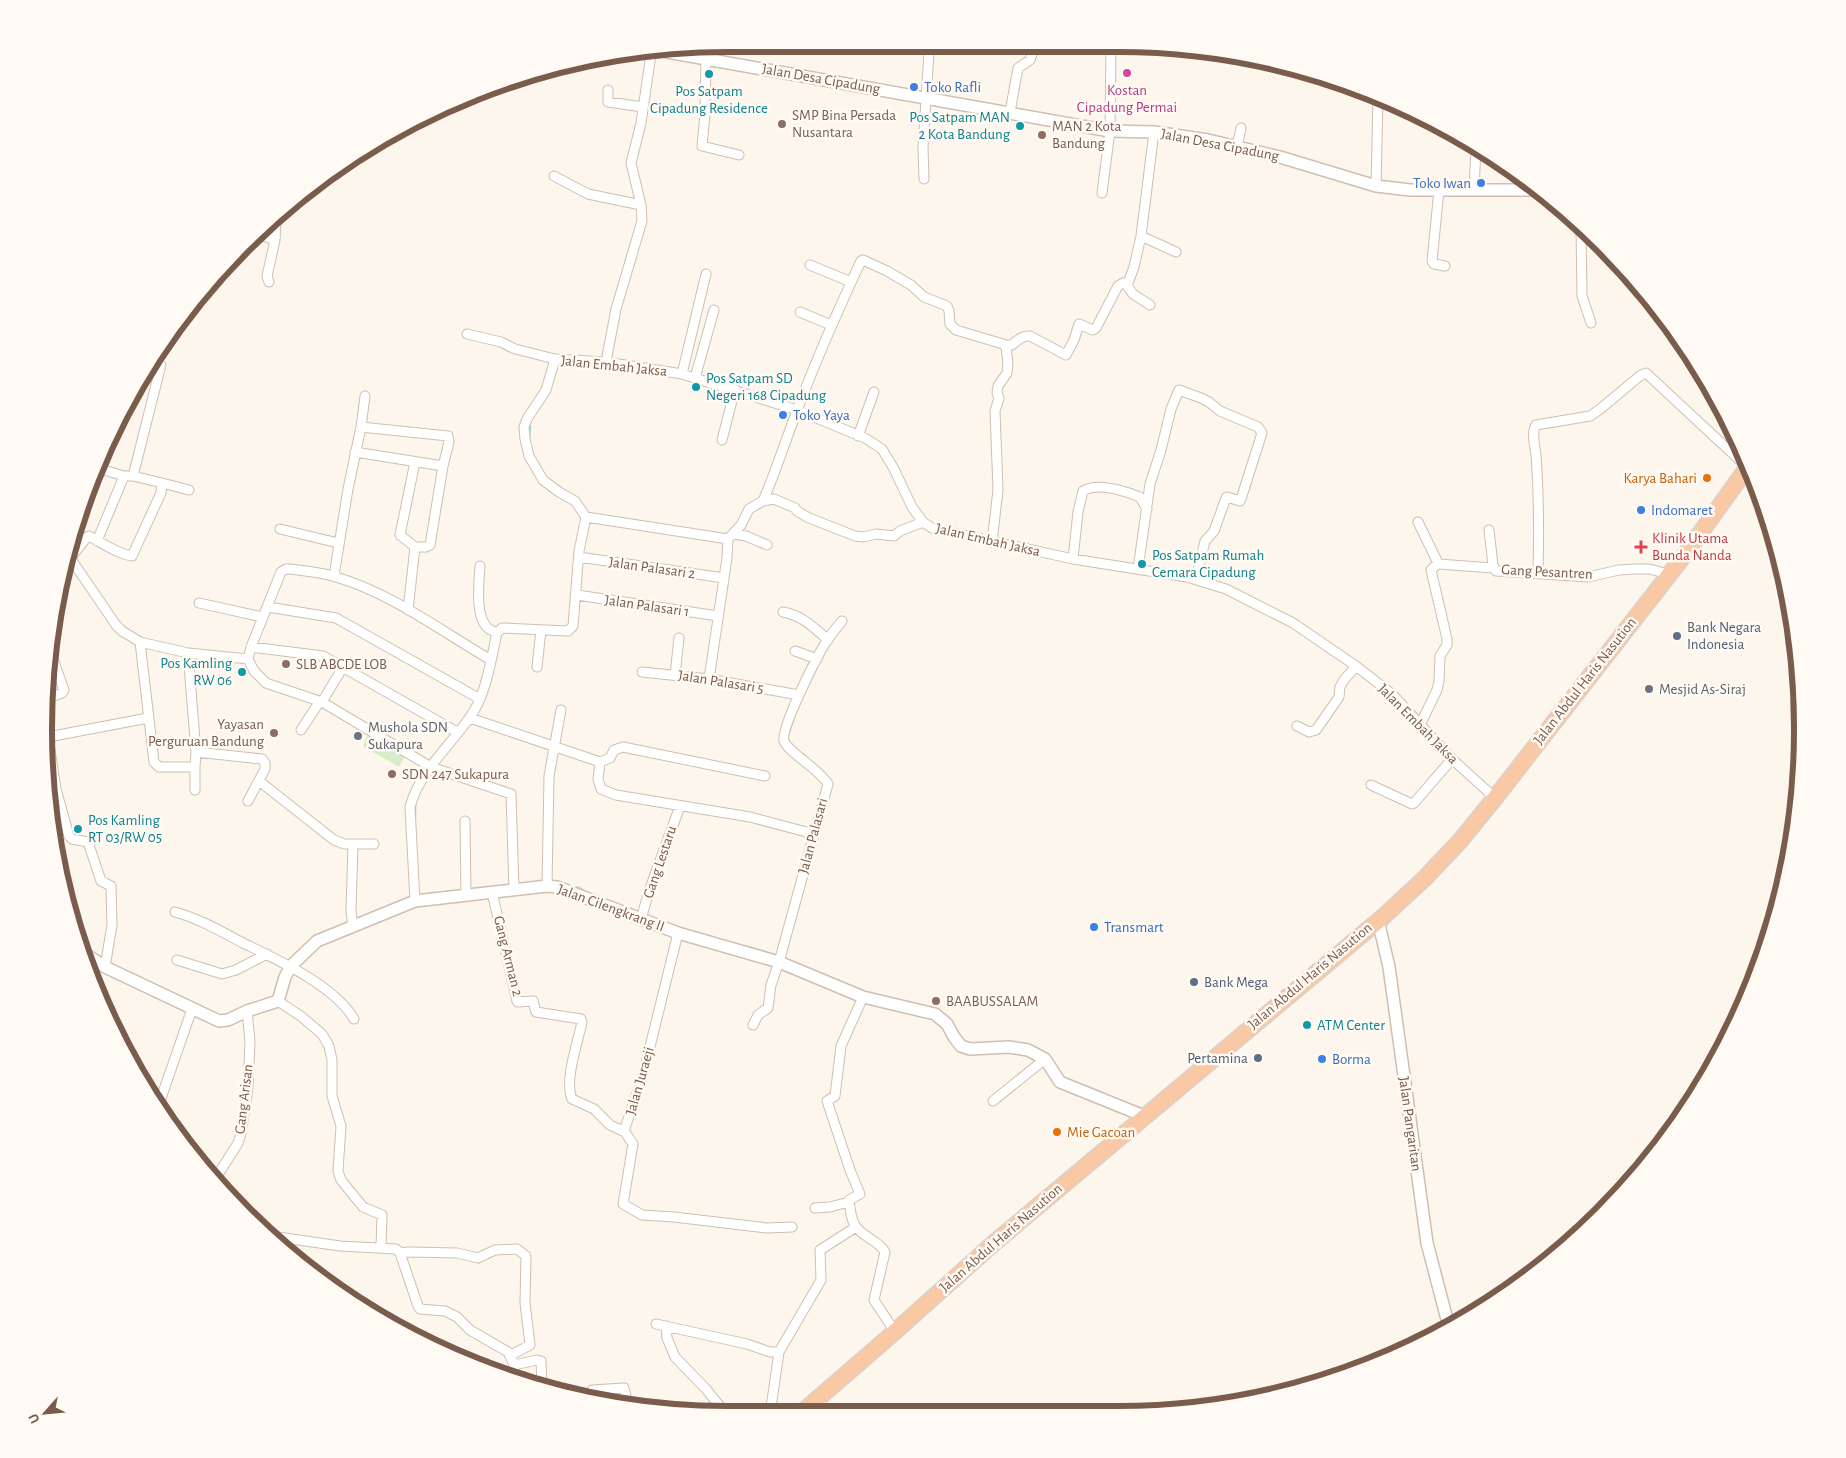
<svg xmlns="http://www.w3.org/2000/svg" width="1846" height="1458" viewBox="0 0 1846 1458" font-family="'Alegreya Sans',sans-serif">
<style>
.green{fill:#d8ecc9}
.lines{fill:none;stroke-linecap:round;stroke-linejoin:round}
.stream{stroke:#a5d3da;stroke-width:2.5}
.minor-casing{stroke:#d1beb0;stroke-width:11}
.tertiary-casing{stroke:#d1beb0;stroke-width:14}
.trunk-casing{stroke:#dad1cd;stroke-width:18}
.minor{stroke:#fff;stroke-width:9}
.tertiary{stroke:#fff;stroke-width:11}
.trunk{stroke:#f9c8a4;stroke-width:15}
.hotel-dot{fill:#d1479c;stroke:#fffaf3;stroke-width:2}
.culture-dot{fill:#0f9aa8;stroke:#fffaf3;stroke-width:2}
.shop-dot{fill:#3f7fe0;stroke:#fffaf3;stroke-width:2}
.education-dot{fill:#8d6e63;stroke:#fffaf3;stroke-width:2}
.food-dot{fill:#e8710a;stroke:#fffaf3;stroke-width:2}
.health-dot{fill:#e0444e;stroke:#fffaf3;stroke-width:2}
.service-dot{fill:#5c6f8a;stroke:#fffaf3;stroke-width:2}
.worship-dot{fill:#6b7280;stroke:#fffaf3;stroke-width:2}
.labels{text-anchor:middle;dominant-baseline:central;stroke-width:5;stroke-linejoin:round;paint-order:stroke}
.street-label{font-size:15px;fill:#7a5c4d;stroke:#fffaf3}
.shop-label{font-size:15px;fill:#366cbe;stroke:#fffaf3;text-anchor:start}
.hotel-label{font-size:15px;fill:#b23c85;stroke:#fffaf3}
.culture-label{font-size:15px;fill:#0d838f;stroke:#fffaf3;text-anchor:start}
.education-label{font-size:15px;fill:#785e54;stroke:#fffaf3;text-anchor:start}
.food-label{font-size:15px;fill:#c56008;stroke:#fffaf3;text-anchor:end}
.health-label{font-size:15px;fill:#be3a42;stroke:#fffaf3;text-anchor:start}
.service-label{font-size:15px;fill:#4e5e75;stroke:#fffaf3;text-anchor:start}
.worship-label{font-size:15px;fill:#5b616d;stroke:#fffaf3;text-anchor:start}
.rim{fill:none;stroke:#7a5c4d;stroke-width:6}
</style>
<rect width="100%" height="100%" fill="#fdf6ec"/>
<path class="green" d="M368,734L405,756L399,767L363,746Z"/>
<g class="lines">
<path class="stream" d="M529,438L530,426
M1014,551L1041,556
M415,817V802
M572,887L579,888L588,893
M748,947L764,952"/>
<defs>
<path id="minor" d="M706,59L705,114L702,146L739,155
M713,60L716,46
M608,90V102L643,107
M1010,112L1018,68L1030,60L1035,45
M1237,147L1241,128
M554,176L588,194L641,205
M924,179L923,148L929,52
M1376,186L1378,98
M1439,190L1432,261L1434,264L1445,266
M1474,190L1476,148
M1102,193L1110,131L1111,45
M1581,226L1582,296L1591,323
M258,234L275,240
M1141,236L1176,252
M250,243L251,240
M810,265L851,282
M269,282L267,276L275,240L276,221
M1150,305L1133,294L1127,286L1134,267L1141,236L1154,132
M800,312L831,325
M467,334L501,342L515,349L555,359L606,362L682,374L797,410L865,438L882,449L894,469L912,507L923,522L932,528L1073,559L1187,577L1226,589L1293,623L1356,666L1392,694L1452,759L1495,798
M1005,345H1012C1017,340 1023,335 1030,336L1066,355L1074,340L1079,324L1093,330L1096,328L1118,286L1123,283L1128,284
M606,362L616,309L642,221L641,205L631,163L641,123L651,54
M682,374L706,274
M695,378L714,310
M361,427L448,436L449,442L443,466
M858,436L874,392
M722,440L735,389
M355,452L443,466L430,545L426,547H415
M101,469L124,476
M133,476L161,365
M162,483L189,490
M763,501C776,471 786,439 798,408C817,358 838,310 861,261L863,260L887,271L911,285L924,297L947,306L949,311L950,324L956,330L1003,344L1006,347L1008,363L1007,373L998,386L997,393L999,398L995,411L998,490L992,542
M586,517L728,539
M1418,522L1438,563L1431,570L1447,639V645L1440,656L1439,681L1437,690L1420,725
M280,529L338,543
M1489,530L1493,565L1496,571L1588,577L1619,570L1635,569H1649L1669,574
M733,534L746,536L767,545
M97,541L124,476H133L162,483L161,493L132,556C118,554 102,543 89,536L87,537L72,556L73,562L116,625L122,631L140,642L188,653L248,659L251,647L323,656L457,732
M579,557L724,578
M1073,559L1078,512L1083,491C1098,482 1125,491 1140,497L1147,509
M1438,564L1493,568
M480,566C479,581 475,616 487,627C489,630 494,631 497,633
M1138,569L1150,484L1161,450L1171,409L1179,390L1201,398L1209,402L1220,411L1258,427L1262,433L1241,499L1240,501L1227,497L1226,498L1214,531L1205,541L1196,579
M1538,573C1539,534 1539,495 1536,455C1535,446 1531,433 1536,425L1590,416L1599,410L1641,375L1646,373L1747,467
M334,576L348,489L361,427L365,396
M577,595L718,616
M199,603L262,617
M268,607L336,618L480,699
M408,610L415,547L400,535L415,462
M783,612C803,616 812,626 828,640
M140,642L154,762L159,767H195L196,752L188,653
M251,647L281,572L286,569H290C305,571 321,572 336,577C391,593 441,631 491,660
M795,651L817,659
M248,659L254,671L266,683L322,702L431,767L511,794L514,890
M537,667L541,630
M642,672L709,679L799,695
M675,675L679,638
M709,679L727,558L728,539L741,525L749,509L763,501L774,499L795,508L797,511L809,518L855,536L863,537L876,534L894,536L900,531L923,522
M48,698L62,693L64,690L53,659
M322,702L343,667
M470,718L600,762L598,779L601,789L616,795L750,817L814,834
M1297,726L1309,732L1316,730L1339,697L1340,687L1344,680L1356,666
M44,728L48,737L56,789L69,836L72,839L88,842L101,881L111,886L112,925L105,967
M301,730L320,701
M48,737L148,718
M196,752L262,759L265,763V769L248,801
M600,762L610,758L614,750L623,747L765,776
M195,767V790
M259,781L334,840L344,844H374
M1371,785L1412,804L1414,803L1452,759
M465,821L466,895
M547,886L549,776L561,710
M492,892L517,1001L518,1002L533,1001L536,1012L581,1019L582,1022C578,1042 564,1080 572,1099L594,1109L610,1125L625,1132
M415,901L410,807C419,772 450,746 470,717C486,696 491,659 497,633L502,628L568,631L573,626L579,551L586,517L575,501L559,492L543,480L529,456L525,439L524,427L527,419L546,390L555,359
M175,912C200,919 222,932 245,944C278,960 335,986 354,1019
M641,919L649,891L680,806
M353,927L351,911L353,844
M678,933L642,1079L625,1128V1132L633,1144L623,1204L642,1215L674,1217L767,1228L792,1227
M177,960L222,974L236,970L267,954
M863,997L841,1046L835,1096L827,1101L850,1170L860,1194L849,1200C850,1208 851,1222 857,1228C865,1238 879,1241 885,1252L874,1300L895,1332
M278,1001L302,1017L322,1034L329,1046L332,1060V1096L341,1126L338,1171L341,1180L363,1207L382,1215L381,1247
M753,1025L758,1015L768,1008L771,985L779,962L828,784C820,770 788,752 784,741C780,729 819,652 828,639C832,633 837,627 842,621
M993,1101L1045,1059
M159,1104L192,1009
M214,1181L238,1143L241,1134L248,1088L250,1041L247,1011
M815,1208L830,1207L849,1202
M278,1237L340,1246L396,1249L400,1253L418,1306L420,1309L445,1311L457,1317L470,1330L508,1352L514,1365L537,1360L541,1361L542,1385
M400,1253L409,1252L457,1253L478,1258L495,1250L517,1249L526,1256L525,1303L530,1345L511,1355
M656,1324L747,1344L770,1352H779
M666,1326L667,1338L675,1357L706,1389L726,1414
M592,1390L624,1388L628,1404
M818,1397L827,1414
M770,1414L779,1352L821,1280L820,1250L856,1227"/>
<path id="tertiary" d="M667,52L1110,131L1154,132L1208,140L1280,157L1376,186L1410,190H1535
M1378,920L1389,967L1427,1243L1449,1327
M87,955L105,967L219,1021L228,1020L247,1011L278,1001L285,977L291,966L317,941L415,901L547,886L557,887L678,933L779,962L863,997L935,1014L947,1024L954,1037L961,1046L970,1049L1009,1047L1028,1050L1045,1059L1060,1082L1144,1116"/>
<path id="trunk" d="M800,1414L890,1336L994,1243L1383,917L1425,878L1460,841L1495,798L1686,553L1747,468"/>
</defs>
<use href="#minor" class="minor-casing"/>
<use href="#tertiary" class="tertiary-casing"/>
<use href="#trunk" class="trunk-casing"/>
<use href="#minor" class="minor"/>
<use href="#tertiary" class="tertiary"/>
<use href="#trunk" class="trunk"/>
</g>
<circle class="hotel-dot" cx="1127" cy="73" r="5"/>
<g class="culture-dot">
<circle cx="709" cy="74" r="5"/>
<circle cx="1020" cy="126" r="5"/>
<circle cx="696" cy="387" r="5"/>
<circle cx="1142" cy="564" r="5"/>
<circle cx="242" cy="672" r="5"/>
<circle cx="78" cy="829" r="5"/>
<circle cx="1307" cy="1025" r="5"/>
</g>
<g class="shop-dot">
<circle cx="914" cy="87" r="5"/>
<circle cx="1481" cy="183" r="5"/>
<circle cx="783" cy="415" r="5"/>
<circle cx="1641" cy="510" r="5"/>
<circle cx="1094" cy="927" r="5"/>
<circle cx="1322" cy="1059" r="5"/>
</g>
<g class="education-dot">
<circle cx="782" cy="124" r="5"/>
<circle cx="1042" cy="135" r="5"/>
<circle cx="286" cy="664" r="5"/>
<circle cx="274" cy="733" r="5"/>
<circle cx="392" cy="774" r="5"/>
<circle cx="936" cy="1001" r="5"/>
</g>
<g class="food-dot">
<circle cx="1707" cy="478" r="5"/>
<circle cx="1057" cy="1132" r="5"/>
</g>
<path class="health-dot" d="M1638.5 539.5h5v5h5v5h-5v5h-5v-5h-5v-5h5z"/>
<g class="service-dot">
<circle cx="1677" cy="636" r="5"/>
<circle cx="1194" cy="982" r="5"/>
<circle cx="1258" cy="1058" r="5"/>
</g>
<g class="worship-dot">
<circle cx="1649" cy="689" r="5"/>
<circle cx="358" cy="736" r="5"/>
</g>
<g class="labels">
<g class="street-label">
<text transform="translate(821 79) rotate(10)">Jalan Desa Cipadung</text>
<text transform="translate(1220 145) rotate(11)">Jalan Desa Cipadung</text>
<text transform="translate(614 366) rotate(6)">Jalan Embah Jaksa</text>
<text transform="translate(988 540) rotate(13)">Jalan Embah Jaksa</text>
<text transform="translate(652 568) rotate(8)">Jalan Palasari 2</text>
<text transform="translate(1547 572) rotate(3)">Gang Pesantren</text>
<text transform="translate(647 606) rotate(8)">Jalan Palasari 1</text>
<text transform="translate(1585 681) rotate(-52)">Jalan Abdul Haris Nasution</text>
<text transform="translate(721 682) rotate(9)">Jalan Palasari 5</text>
<text transform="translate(1418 724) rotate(45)">Jalan Embah Jaksa</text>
<text transform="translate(813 836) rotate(-75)">Jalan Palasari</text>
<text transform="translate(660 862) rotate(-71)">Gang Lestaru</text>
<text transform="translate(611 908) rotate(20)">Jalan Cilengkrang II</text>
<text transform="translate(508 956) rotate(76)">Gang Arman 2</text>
<text transform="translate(1310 976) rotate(-40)">Jalan Abdul Haris Nasution</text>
<text transform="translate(640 1081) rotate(-74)">Jalan Juraeji</text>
<text transform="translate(244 1099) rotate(-83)">Gang Arisan</text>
<text transform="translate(1410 1124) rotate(82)">Jalan Pangaritan</text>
<text transform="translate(1001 1238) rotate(-41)">Jalan Abdul Haris Nasution</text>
</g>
<g class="shop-label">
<text x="924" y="87">Toko Rafli</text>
<text x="1471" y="183" text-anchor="end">Toko Iwan</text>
<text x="793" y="415">Toko Yaya</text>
<text x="1651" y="510">Indomaret</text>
<text x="1104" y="927">Transmart</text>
<text x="1332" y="1059">Borma</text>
</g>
<g class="hotel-label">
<text x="1127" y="90">Kostan<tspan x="1127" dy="17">Cipadung Permai</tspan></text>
</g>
<g class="culture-label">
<text x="709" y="91" text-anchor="middle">Pos Satpam<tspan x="709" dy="17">Cipadung Residence</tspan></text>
<text x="1010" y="117" text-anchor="end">Pos Satpam MAN<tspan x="1010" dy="17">2 Kota Bandung</tspan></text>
<text x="706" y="378">Pos Satpam SD<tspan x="706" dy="17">Negeri 168 Cipadung</tspan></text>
<text x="1152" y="555">Pos Satpam Rumah<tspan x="1152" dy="17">Cemara Cipadung</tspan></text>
<text x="232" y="663" text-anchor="end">Pos Kamling<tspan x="232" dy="17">RW 06</tspan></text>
<text x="88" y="820">Pos Kamling<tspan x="88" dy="17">RT 03/RW 05</tspan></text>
<text x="1317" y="1025">ATM Center</text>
</g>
<g class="education-label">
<text x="792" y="115">SMP Bina Persada<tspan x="792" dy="17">Nusantara</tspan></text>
<text x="1052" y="126">MAN 2 Kota<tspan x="1052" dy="17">Bandung</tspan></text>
<text x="296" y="664">SLB ABCDE LOB</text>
<text x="264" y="724" text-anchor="end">Yayasan<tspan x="264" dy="17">Perguruan Bandung</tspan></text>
<text x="402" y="774">SDN 247 Sukapura</text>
<text x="946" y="1001">BAABUSSALAM</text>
</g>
<g class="food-label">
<text x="1697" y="478">Karya Bahari</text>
<text x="1067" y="1132" text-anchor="start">Mie Gacoan</text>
</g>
<g class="health-label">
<text x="1652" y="538">Klinik Utama<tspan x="1652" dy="17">Bunda Nanda</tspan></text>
</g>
<g class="service-label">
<text x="1687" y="627">Bank Negara<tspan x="1687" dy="17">Indonesia</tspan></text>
<text x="1204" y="982">Bank Mega</text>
<text x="1248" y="1058" text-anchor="end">Pertamina</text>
</g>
<g class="worship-label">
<text x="1659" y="689">Mesjid As-Siraj</text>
<text x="368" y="727">Mushola SDN<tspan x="368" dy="17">Sukapura</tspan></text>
</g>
</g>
<path d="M0 0H1846V1458H0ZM728 52H1118A676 676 0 0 1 1794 728V730A676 676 0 0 1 1118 1406H728A676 676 0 0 1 52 730V728A676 676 0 0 1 728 52Z" fill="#fffaf3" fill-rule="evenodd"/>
<path class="rim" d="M728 52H1118A676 676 0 0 1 1794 728V730A676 676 0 0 1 1118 1406H728A676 676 0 0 1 52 730V728A676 676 0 0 1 728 52Z"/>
<g transform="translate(45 1413) rotate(243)" stroke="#fffaf3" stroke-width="4" paint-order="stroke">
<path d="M0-4L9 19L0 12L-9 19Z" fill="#7a5c4d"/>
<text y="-8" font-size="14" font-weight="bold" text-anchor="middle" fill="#7a5c4d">U</text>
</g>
</svg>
